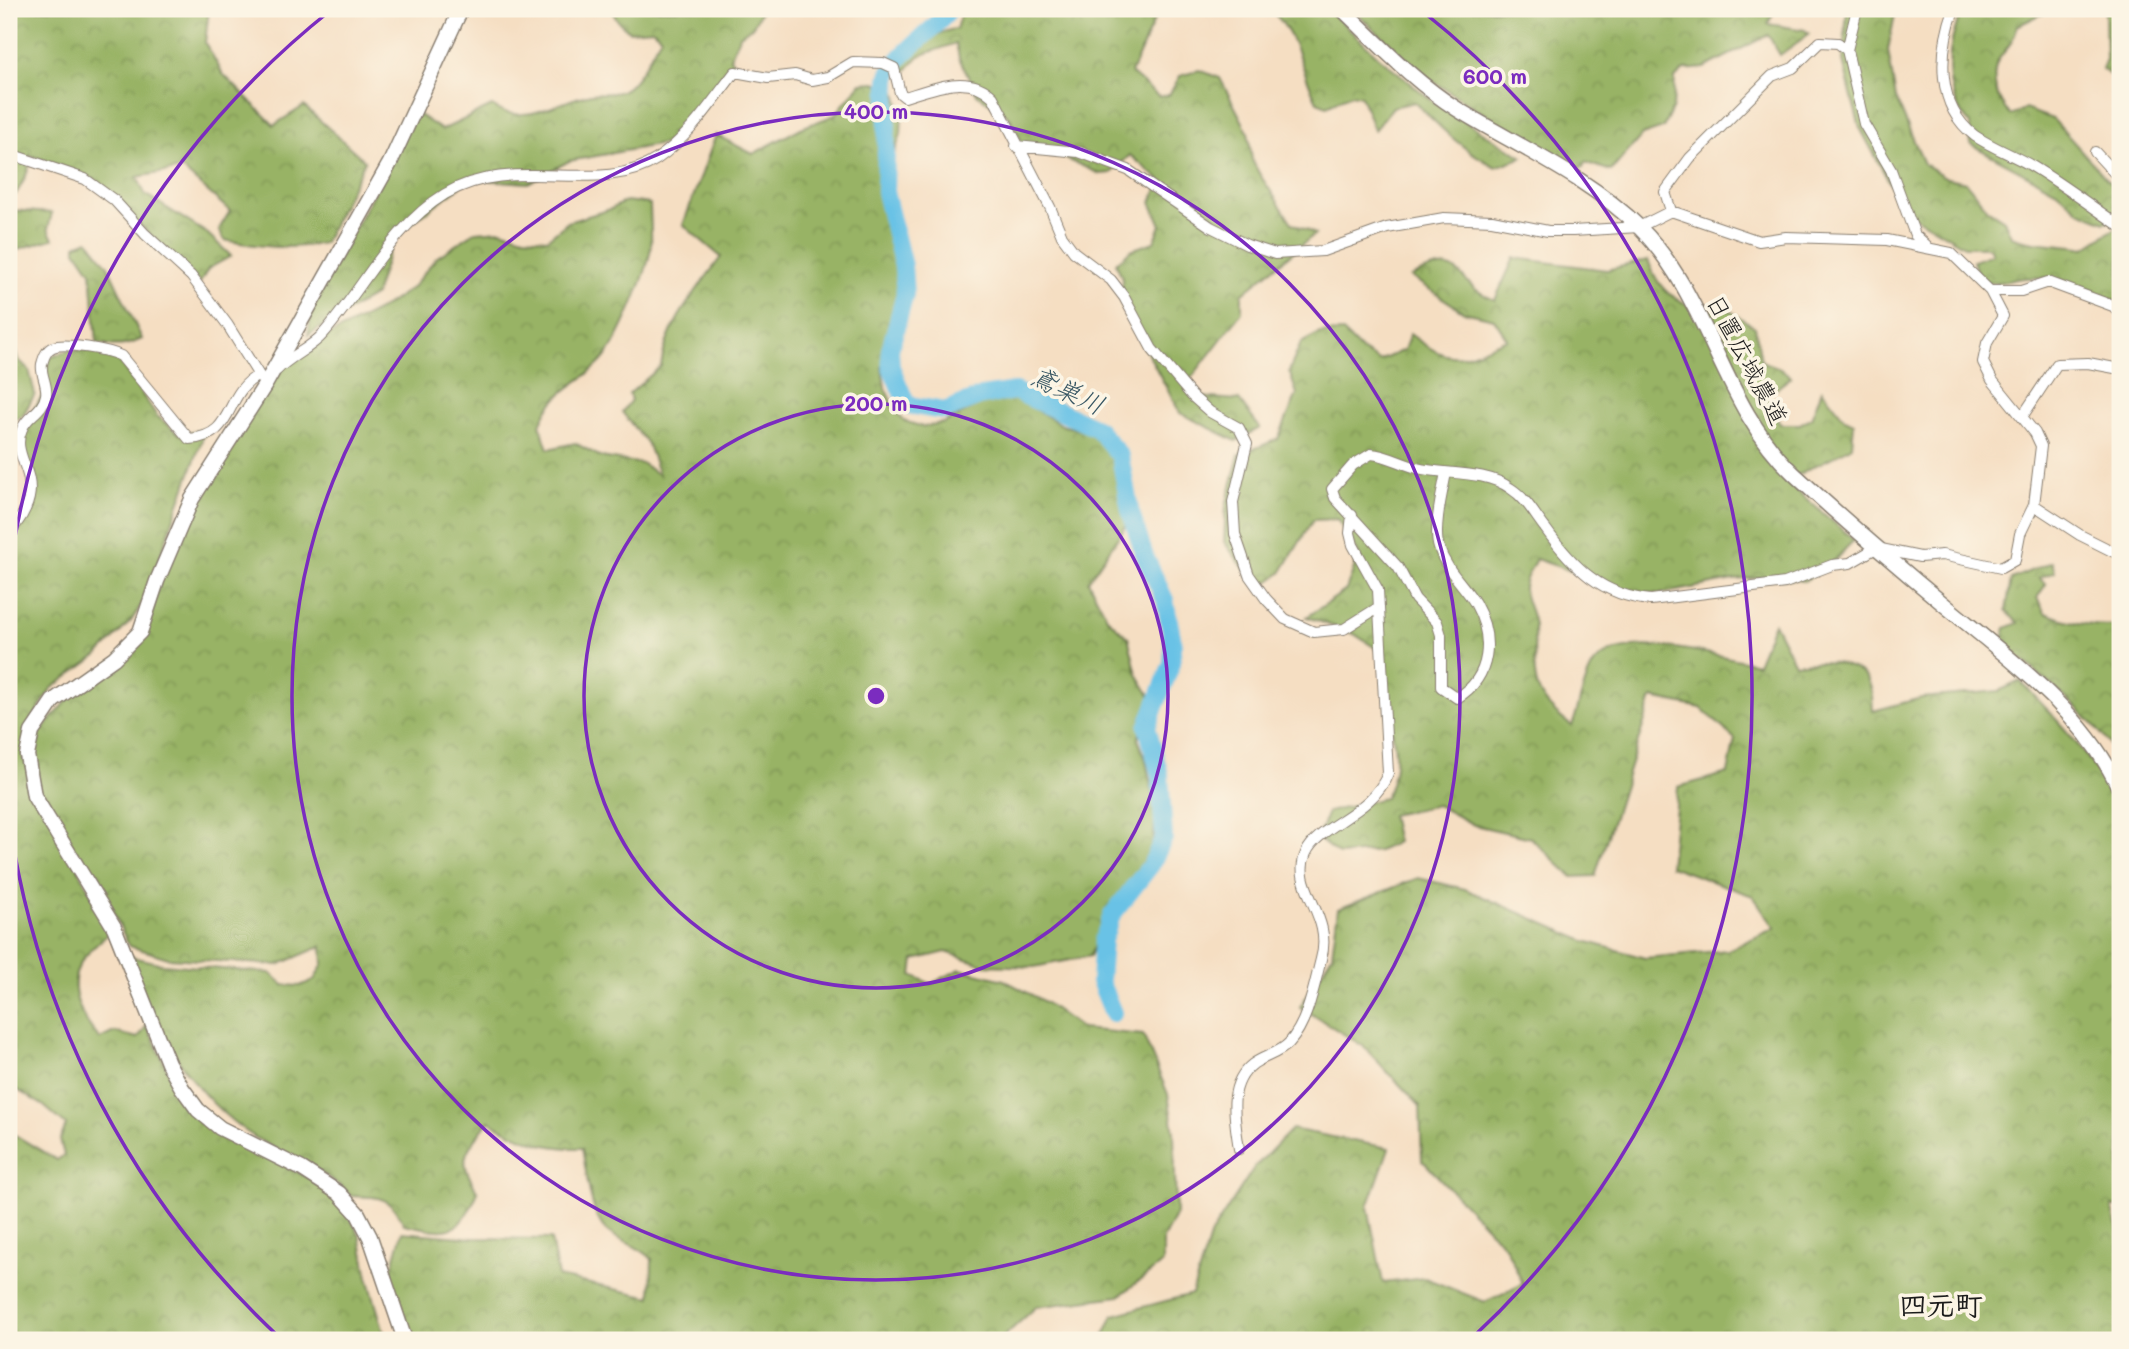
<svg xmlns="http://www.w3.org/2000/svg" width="2129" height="1349" viewBox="0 0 2129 1349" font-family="Mali,'Klee One',sans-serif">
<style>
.forest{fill:url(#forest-crowns);stroke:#5a6840;stroke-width:2}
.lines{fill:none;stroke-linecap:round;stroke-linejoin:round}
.river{stroke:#69c2e6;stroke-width:18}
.street-casing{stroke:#887d6f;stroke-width:12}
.secondary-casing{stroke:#887d6f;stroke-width:17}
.street{stroke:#fff;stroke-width:10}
.secondary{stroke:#fff;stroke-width:14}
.ring{fill:none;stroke:#7b2cbf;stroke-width:3.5}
.labels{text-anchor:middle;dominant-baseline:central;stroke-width:7;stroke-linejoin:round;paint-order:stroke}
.street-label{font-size:24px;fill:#1c1c1c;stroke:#fcf5e5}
.water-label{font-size:26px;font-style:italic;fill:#375663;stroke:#fcf5e5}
.quarter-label{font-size:28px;font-weight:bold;fill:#1c1c1c;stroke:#fcf5e5}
.centre{fill:#7b2cbf;stroke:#fcf5e5;stroke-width:3.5}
.ring-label{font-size:21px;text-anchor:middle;font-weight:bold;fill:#7b2cbf;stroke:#fcf5e5;stroke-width:7;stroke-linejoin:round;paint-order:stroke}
</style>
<defs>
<pattern id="forest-crowns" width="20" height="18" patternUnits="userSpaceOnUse" patternTransform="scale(1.75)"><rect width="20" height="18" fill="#98b365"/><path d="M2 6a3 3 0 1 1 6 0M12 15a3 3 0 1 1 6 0" fill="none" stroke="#829957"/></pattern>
</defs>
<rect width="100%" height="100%" fill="#fcf5e5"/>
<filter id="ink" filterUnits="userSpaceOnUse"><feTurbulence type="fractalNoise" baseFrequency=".0143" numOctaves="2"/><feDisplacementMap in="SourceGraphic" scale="14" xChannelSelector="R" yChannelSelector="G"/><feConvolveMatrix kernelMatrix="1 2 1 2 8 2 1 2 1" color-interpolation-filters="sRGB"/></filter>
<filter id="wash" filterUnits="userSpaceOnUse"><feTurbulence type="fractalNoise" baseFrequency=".00686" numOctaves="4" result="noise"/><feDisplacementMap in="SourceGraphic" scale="28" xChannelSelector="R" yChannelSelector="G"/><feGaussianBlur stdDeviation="1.57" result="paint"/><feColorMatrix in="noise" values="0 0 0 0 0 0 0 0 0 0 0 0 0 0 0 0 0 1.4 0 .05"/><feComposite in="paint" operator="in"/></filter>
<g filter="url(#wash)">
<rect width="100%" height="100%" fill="#f5dec2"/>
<path class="forest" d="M14,9H209L205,43L223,74L274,125L304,106L365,161L324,243C288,250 259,247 224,240L219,229L230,211L182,169L137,177L145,194L208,234L231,256L208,269L200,283L93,179L30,155C30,171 24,181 16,194L9,195V15Z
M610,9H762L753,26L740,35L730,58L734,64L696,114L668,143L569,161L528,183L470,179L394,236L375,295L308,335L312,308L416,113L442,130L492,106C524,128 559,100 591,94C605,92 617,96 628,87C642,75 651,52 661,37L653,29L629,31L619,22Z
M962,9H1159L1131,73L1159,97L1169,95L1180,76L1199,70L1220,78L1248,132L1252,160L1260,175L1292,223L1315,234L1242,294V312L1189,381L1197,397L1239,400L1260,428L1236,441L1180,413L1121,303L1122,278L1116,263L1131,250L1154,242L1161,225L1151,202L1161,181L1130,155L1111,173L1100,174L1060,156L1026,150L1009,117L977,94L959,58L956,43L919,56L905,72L900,66C915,52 935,30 956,29Z
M1269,9H1328L1379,57L1435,103L1523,157L1496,167C1461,149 1443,130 1415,102L1393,107L1374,130L1361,96L1351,94L1327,106L1317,102C1302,72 1296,30 1269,9Z
M1352,9H1775L1768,24L1805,30L1809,34L1780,55L1768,35L1704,68L1684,70L1675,78L1673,107L1663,128L1642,135L1611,171L1585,162L1583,167L1574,171L1428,78Z
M1847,9H1896L1888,50L1896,99L1924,164L1947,178L1966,182L1987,209L2004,220L2011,236C2034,245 2060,243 2085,248L2116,228L2120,231V304C2091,289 2060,275 2026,278C2007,279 1998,287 1979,279L1973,261L1992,254L1989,247H1966L1910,214L1896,195L1860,128L1851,94L1843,61Z
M1963,9H2052L2017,26C2014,42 2007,47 1999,59C1989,77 1997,103 2011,115L2025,109L2053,119L2117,190L2115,206L2120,219L2105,222L2079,211L2057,191L1970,144V124C1941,93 1946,45 1963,9Z
M2105,9H2120V83L2102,69L2106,59Z
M875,82L896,92L902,115L901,134L880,194L889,234L909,279L907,309L897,340L887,353L882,367L885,388L894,408L904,421L923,427L944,423L988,400L1018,399L1064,426L1089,431L1111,455L1135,495L1132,517L1088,581L1108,619L1128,637L1137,674L1151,697L1138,739L1146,760L1156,812L1153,844L1139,870L1117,898L1090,956L1034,967L985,965L946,952L914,960L912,975L931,984L960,969L1004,980L1045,1002L1082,1029L1143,1035L1168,1094L1174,1132L1176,1214L1163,1239V1263L1119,1296L1036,1307L1000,1340H540L537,1336L535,1340H403L387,1287L402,1232L473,1238L551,1239L558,1277L651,1297L652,1259C639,1245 618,1242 605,1229C590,1214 586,1169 582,1148C543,1149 523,1140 489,1121C466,1152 455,1156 478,1192C458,1237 450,1234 404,1224C391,1196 380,1197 351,1196C322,1167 290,1159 256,1138C189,1096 154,1025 124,955L163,964L270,973L284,985L300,986L314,980L323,964L322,946L278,965L168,958L129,946L111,907L39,793L33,763L40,732L74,693L129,658L147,632L165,559L278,361L379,310L413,287L436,258L475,232L501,230L524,237L547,239L568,222L611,209L626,201L650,204C650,218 652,233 651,247C648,272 619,343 602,361C579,386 555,387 540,425L548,449L575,443L601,457L643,464L659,475L648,445L622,412L631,400L629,394L661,366C666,325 697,290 721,257L683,225L716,135L753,154L801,128L835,115L861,83Z
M9,210L52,213L48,229L53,239L9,252Z
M88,240L108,266L142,339C125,347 115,347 97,343L91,272L76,250V245Z
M1514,258L1607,270L1648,260C1661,296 1672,296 1704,313L1724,307L1755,327L1761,361L1780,368L1791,377L1767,396L1772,413L1781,424H1800L1811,418L1822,390L1845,419L1854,423L1852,446C1831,460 1807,467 1787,482L1854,540L1829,566L1804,581L1770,577L1733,580L1660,594L1632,592L1536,559C1532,567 1523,580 1524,589C1525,602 1533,613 1534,626C1536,677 1526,693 1572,726C1579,708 1582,686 1591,669C1612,626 1721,656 1757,664L1774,623L1795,664C1815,661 1850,659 1866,678C1873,686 1872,701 1873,711L1921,698L1999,691L2020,681C2059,721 2096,760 2120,812V1208L2112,1206L2120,1237V1340H1102L1113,1315L1192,1294L1211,1234L1254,1168L1292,1129L1389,1148L1368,1207L1383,1283L1425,1278L1485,1302L1523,1284L1505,1246L1422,1160L1420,1106L1363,1046L1300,1007L1332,955L1338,909L1418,878L1465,889L1585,941L1645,958L1728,950L1775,928L1753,896L1670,866L1678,787L1728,773L1735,739L1701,708L1652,698L1595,876L1572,877L1531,838L1474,825L1437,805L1391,815L1397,842L1379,851L1339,855L1317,838L1328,812L1385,798C1404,761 1392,740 1387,702C1385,686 1384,669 1383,653L1354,634L1307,617L1346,590L1359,554L1337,519L1313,520L1281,573L1259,588L1224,542L1226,506L1239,455L1278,439L1297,394L1289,371L1301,343L1320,333L1343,332L1361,350L1379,361L1404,350L1410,334C1453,367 1460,359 1507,339L1494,319L1464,312L1411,277C1467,249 1452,284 1495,300Z
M9,334L18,359L29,370L35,394L23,415L9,423Z
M69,350L102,351L119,361L157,416L180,435L206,429L144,601L131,621L98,655L51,689L26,730L23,758L110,932C101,941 86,952 80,964C66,989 83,1021 100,1039L114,1032L138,1038L147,1025L183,1104L202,1124L315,1181L342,1203L360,1236L368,1277L386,1340H9V1135H15L57,1160L64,1155L60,1140L66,1125L44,1106L9,1085V528L24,522L31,510L34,474L22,442L24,425L42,396L49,358Z
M2052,562L2055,572L2039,578L2046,584L2037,598L2045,613C2070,623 2093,628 2120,625V761C2099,720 2037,674 2002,642L2006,628L2018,623L2006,611L2011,579Z"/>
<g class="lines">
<path class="river" d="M949,9C935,33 891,55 888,80L885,192L903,266L905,294L890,350L891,367L907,405L944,411L982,396L1015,391L1098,429L1120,456L1130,510L1144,554L1165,600L1173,642L1172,663L1147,727L1160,775L1164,838L1151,865L1112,915L1103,940L1100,981L1113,1013"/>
</g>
</g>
<g filter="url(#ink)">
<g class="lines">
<defs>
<path id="street" d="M1954,9C1939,51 1935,106 1975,136C1993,148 2013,155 2032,166C2062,184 2091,206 2120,226
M1847,50L1857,9
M1016,146L1079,152L1128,170L1211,227L1247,245L1275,254L1323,251L1387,228L1444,218L1492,220L1548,231H1573L1639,227L1671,211L1759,241L1786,237L1887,240L1951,253L1990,291L2003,316L1987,343L1983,362L1992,380L2035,433L2041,446L2034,505L2020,534L2015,560L2001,568L1942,555L1920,557L1876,548L1850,563L1832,565L1785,583L1651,600C1602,596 1573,567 1545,528C1534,514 1526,498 1510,488C1484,470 1447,475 1417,468C1401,464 1387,455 1371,454L1353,465L1332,489L1335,498L1398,567L1415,599L1437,622L1441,635V687L1457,698C1492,677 1494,637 1475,603C1463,584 1446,570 1439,548C1433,530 1442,493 1446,473
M9,150L13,155L85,179L114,200L145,234L191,276L227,324L265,385L268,382
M2095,152L2120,179
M1671,211L1665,192L1690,158L1772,76L1793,68L1820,42L1838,43L1847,50L1864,124L1891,170L1915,235L1927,246
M1990,291H2021L2048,282L2113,306L2120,313
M277,370C290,356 310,349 323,334C364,288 391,227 445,194C512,153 600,197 657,159C690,136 711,103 735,72L768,78L795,75L812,80L828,77L853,62L883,63L894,68L900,93L905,97C934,88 969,73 993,97L1050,207L1062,236L1074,252L1111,280L1124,297L1152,349L1192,396L1210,412L1239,428L1247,444L1233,502L1235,534L1249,575L1266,599L1285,619L1314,632L1344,629L1379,607
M2022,417L2057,364L2088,363L2120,369
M2034,505L2080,535L2120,555
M9,533C56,480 7,462 22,429C27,415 43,412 46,395C48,385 40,374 42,364C44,357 46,350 53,347C65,342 109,350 121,356L189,439C237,436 222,394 259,375
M1239,1149C1235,1120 1226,1085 1253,1064C1264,1056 1280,1053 1289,1043C1308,1022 1314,986 1321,959C1334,915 1290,887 1306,853C1319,824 1373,814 1388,773L1378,590L1353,545L1350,533L1352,515"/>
<path id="secondary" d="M1342,9C1378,43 1414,82 1457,109C1517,146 1589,177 1640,228C1710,298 1721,406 1794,474C1844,520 1895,564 1947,607C2010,659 2085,713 2120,790
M405,1340L370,1237L358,1214L339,1193L302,1169L220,1128L198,1110L182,1088L168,1063L114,927L34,796L27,755L32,732L53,701L114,658L140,632L157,581L192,499L265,385L390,163L461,9"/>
</defs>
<use href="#street" class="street-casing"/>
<use href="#secondary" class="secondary-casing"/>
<use href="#street" class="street"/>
<use href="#secondary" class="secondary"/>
</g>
</g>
<g class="ring">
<circle cx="876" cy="696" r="292"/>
<circle cx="876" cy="696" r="584"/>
<path d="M279 1337A876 876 0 0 1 10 825M10 567A876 876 0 0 1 331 10M1421 10A876 876 0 0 1 1473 1337"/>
</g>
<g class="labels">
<g class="street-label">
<text transform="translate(1748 359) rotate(62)">日置広域農道</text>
</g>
<g class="water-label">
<text transform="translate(1068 390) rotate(25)">鳶巣川</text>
</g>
<g class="quarter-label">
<text x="1941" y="1304">四元町</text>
</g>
</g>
<circle cx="876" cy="696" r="10" class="centre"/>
<g class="ring-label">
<text x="1495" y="84">600 m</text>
<text x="876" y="119">400 m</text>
<text x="876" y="411">200 m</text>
</g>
<rect width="2129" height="1349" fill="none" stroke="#fcf5e5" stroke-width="35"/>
</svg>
